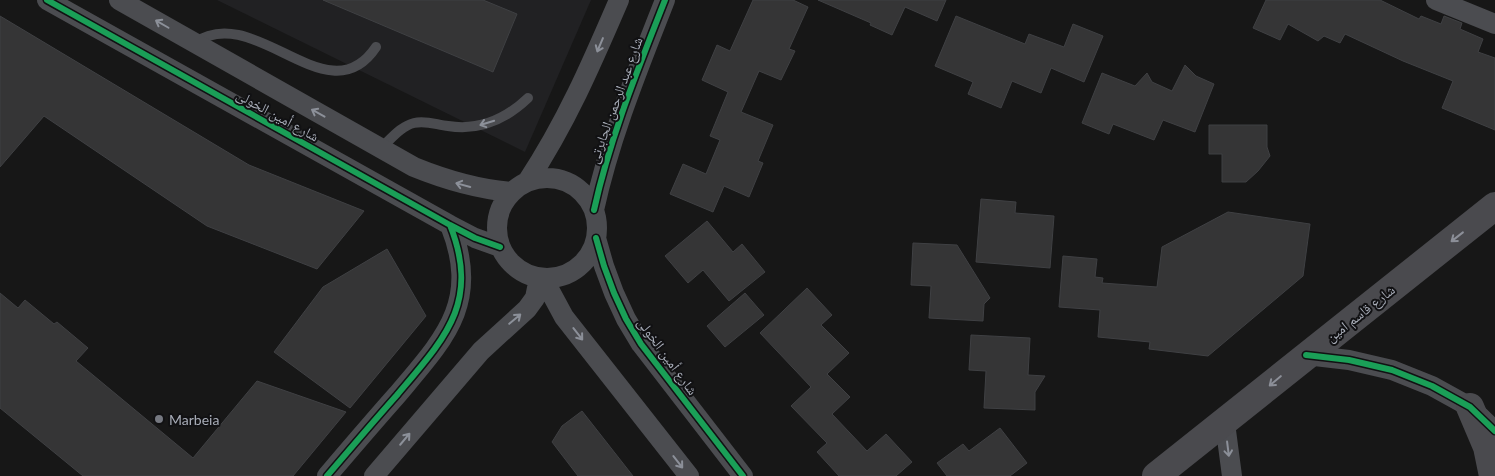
<svg xmlns="http://www.w3.org/2000/svg" width="1495" height="476" viewBox="0 0 1495 476" font-family="Lato,'Noto Naskh Arabic',sans-serif">
<style>
.built{fill:#212123}
.building{fill:#353536;stroke:#3f4043}
.lines{fill:none;stroke-linecap:round;stroke-linejoin:round}
.lane{stroke:#4b4c50;stroke-width:10}
.street{stroke:#4b4c50;stroke-width:20}
.secondary{stroke:#4a4a4e;stroke-width:28}
.cycleway-casing{stroke:#111113;stroke-width:9}
.cycleway{stroke:#1a9f57;stroke-width:6}
.oneway{stroke:#8c9099}
.oneway2{stroke:#8c8f98}
.poi-dot{fill:#757880;stroke:#111113;stroke-width:2}
.labels{text-anchor:middle;dominant-baseline:central;stroke-width:4;stroke-linejoin:round;paint-order:stroke}
.street-label{font-size:14px;fill:#a8adb8;stroke:#111113}
.poi-label{font-size:14px;fill:#a8adb8;stroke:#111113;text-anchor:start}
</style>
<rect width="100%" height="100%" fill="#171717"/>
<path class="built" d="M217,0H591L525,152Z"/>
<path class="building" d="M323,0H483L517,14L493,72Z
M753,0H793L808,7L789,49L795,51L781,80L759,71L741,112L773,125L758,161L763,163L749,197L724,186L713,212L670,194L683,164L706,174L720,140L710,136L728,92L702,80L717,45L730,51Z
M818,0H946L937,21L905,7L892,35L870,25L871,23Z
M1266,0H1380L1419,19L1421,16L1441,24L1444,16L1462,23L1460,29L1483,39L1478,52L1495,58V130L1442,108L1453,81L1403,61L1345,34L1340,43L1324,36L1318,41L1288,24L1280,40L1253,28Z
M0,16L249,165L364,211L317,269L207,226L44,116L0,167Z
M956,16L1025,44L1029,34L1064,47L1073,24L1103,36L1084,82L1051,68L1041,93L1012,81L1001,108L968,94L973,82L935,66Z
M1185,65L1196,76L1214,84L1195,132L1163,120L1154,140L1113,124L1109,134L1082,123L1102,73L1135,86L1147,73L1152,82L1172,91Z
M1209,125H1267V147L1270,156L1258,171L1246,182H1222V154H1209Z
M981,199L1016,202L1015,213L1054,216L1050,268L976,262Z
M1228,212L1310,224L1303,276L1208,356L1149,349L1150,342L1098,337L1100,310L1059,307L1063,256L1097,259L1095,277L1103,278L1102,283L1157,287L1162,247Z
M707,221L733,252L742,244L765,272L729,301L703,270L688,283L665,256Z
M913,243L957,245L990,298L984,304L983,321L929,318L931,286L911,285Z
M387,249L426,316L350,408L274,352L323,287Z
M807,288L832,315L821,325L849,353L827,374L850,397L832,414L867,451L886,434L912,462L896,476H839L817,452L827,443L791,406L811,387L760,333Z
M0,293L18,308L25,300L54,324L57,322L88,348L76,361L193,458L257,381L346,412L293,476H83L0,408Z
M745,293L764,315L725,347L707,326Z
M971,335L1030,338L1028,375L1045,376L1035,392V410L984,408L986,371L969,370Z
M582,411L633,476H578L552,442L562,426Z
M1000,428L1027,463L1010,476H947L937,463L963,444L969,451Z"/>
<g class="lines">
<path class="lane" d="M194,43C255,0 328,119 376,47
M381,148C391,139 401,126 414,123C426,120 437,125 448,126C479,131 506,119 528,98"/>
<path class="street" d="M47,0L450,225L475,238L500,247
M119,0L414,167C446,180 477,189 511,192
M1436,0L1495,24
M497 228a50 50 0 1 1 100 0a50 50 0 1 1-100 0Z
M527,182C566,123 591,65 619,0
M594,210C610,137 638,69 665,0
M596,238L604,266L614,293L626,319L641,344L743,476
M543,278L564,317L689,476
M1306,355L1349,360L1392,370L1432,386L1470,407L1495,431
M1225,423L1232,476
M327,476C350,449 373,422 397,395C444,339 481,303 450,225
M374,476L481,351L527,309L535,298L539,278"/>
<path class="secondary" d="M1470,407L1487,447L1493,476
M1156,476L1495,206"/>
<defs>
<path id="cycleway" d="M47,0L450,225L475,238L500,247
M594,210C610,137 638,69 665,0
M596,238L604,266L614,293L626,319L641,344L743,476
M1306,355L1349,360L1392,370L1432,386L1470,407L1495,431
M327,476C350,449 373,422 397,395C444,339 481,303 450,225"/>
</defs>
<use href="#cycleway" class="cycleway-casing"/>
<use href="#cycleway" class="cycleway"/>
</g>
<defs><path id="oneway-shaft" d="M-6 0H5M1.5-3L5.5 0L1.5 3" fill="none" stroke-width="1.6" stroke-linecap="round" stroke-linejoin="round" transform="scale(1.25)"/></defs>
<g class="oneway">
<use href="#oneway-shaft" transform="translate(162 24) rotate(-150)"/>
<use href="#oneway-shaft" transform="translate(600 45) rotate(113)"/>
<use href="#oneway-shaft" transform="translate(318 113) rotate(-151)"/>
<use href="#oneway-shaft" transform="translate(487 123) rotate(163)"/>
<use href="#oneway-shaft" transform="translate(463 185) rotate(-165)"/>
<use href="#oneway-shaft" transform="translate(515 319) rotate(-40)"/>
<use href="#oneway-shaft" transform="translate(578 334) rotate(52)"/>
<use href="#oneway-shaft" transform="translate(405 439) rotate(-50)"/>
<use href="#oneway-shaft" transform="translate(1228 449) rotate(83)"/>
<use href="#oneway-shaft" transform="translate(678 462) rotate(52)"/>
</g>
<g class="oneway2">
<use href="#oneway-shaft" transform="translate(1457 237) rotate(142)"/>
<use href="#oneway-shaft" transform="translate(1275 381) rotate(140)"/>
</g>
<circle class="poi-dot" cx="159" cy="419" r="5"/>
<g class="labels">
<g class="street-label">
<text transform="translate(615 100) rotate(-70)">شارع عبد الرحمن الجابرتى</text>
<text transform="translate(278 115) rotate(29)">شارع أمين الخولى</text>
<text transform="translate(1360 313) rotate(-38)">شارع قاسم امين</text>
<text transform="translate(668 356) rotate(54)">شارع أمين الخولى</text>
</g>
<g class="poi-label">
<text x="169" y="419">Marbeia</text>
</g>
</g>
</svg>
